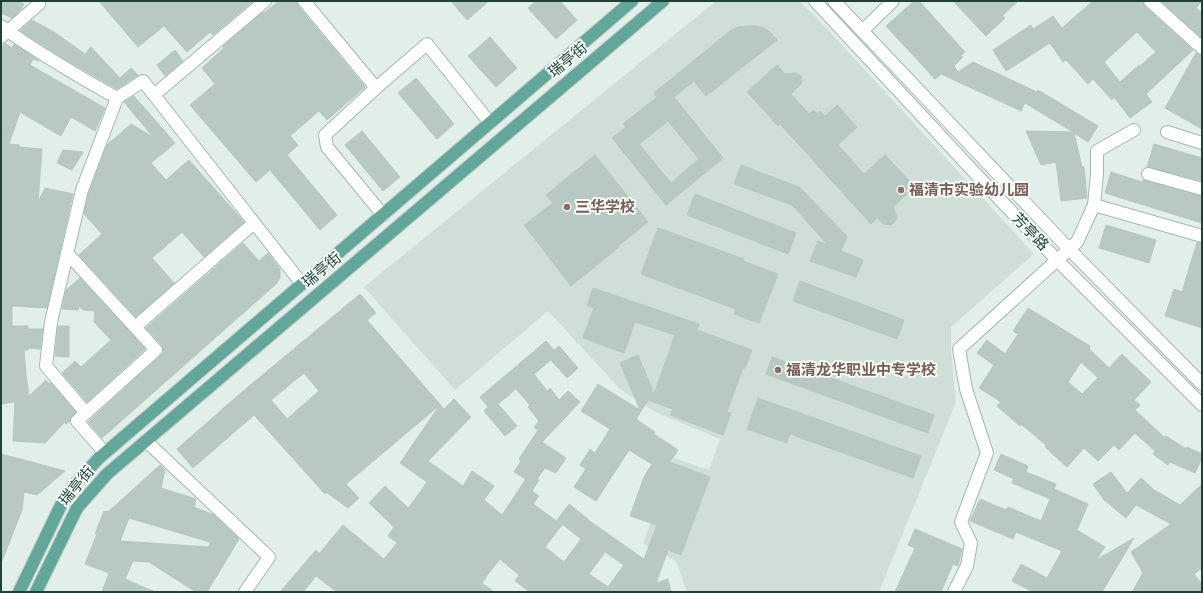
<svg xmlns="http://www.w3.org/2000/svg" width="1203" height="593" viewBox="0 0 1203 593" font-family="'Sofia Sans Condensed','Noto Sans SC',sans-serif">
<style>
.built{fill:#d0ded8}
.building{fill:#b7c9c2;stroke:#b4c8c1;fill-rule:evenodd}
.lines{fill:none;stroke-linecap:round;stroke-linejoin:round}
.minor-casing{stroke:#a4b7b1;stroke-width:14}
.major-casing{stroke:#c1cac8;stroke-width:14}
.minor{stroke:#fff;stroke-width:12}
.major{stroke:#62a79a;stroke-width:12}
.education-dot{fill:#8d6e63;stroke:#f3faf7;stroke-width:1.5}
.labels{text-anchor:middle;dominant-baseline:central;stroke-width:4;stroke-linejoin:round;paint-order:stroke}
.street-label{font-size:15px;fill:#20413a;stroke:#f3faf7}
.education-label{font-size:15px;font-weight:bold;fill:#785e54;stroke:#f3faf7;text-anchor:start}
</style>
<rect width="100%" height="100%" fill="#e2eee9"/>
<path class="built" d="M716,1H799L819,20L1034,254L951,327V350L956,402L879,592H687L676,561L643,544L674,458L709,470L720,439L657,413L621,390L548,311L455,390L364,287Z"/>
<path class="building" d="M1,1H17L24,4L22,8L12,18L1,13Z
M99,1H253L213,35L210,32L187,52L164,26L138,47Z
M279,1H296L298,6L365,87L327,120L319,111L290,136L298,145L287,155L337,215L320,230L270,170L256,182L190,105L215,84L202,68L224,48L223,46L263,12L264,13Z
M451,1H489L467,20Z
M536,1H560L577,20L556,39L528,8Z
M914,1H919L965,52L960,56L963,57L954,66L958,72L973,62L1037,92L1038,90L1098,126L1088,142L1074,133L1082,167H1084L1087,198L1061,201L1056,162L1041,165L1026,131L1073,132L1025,103L1021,111L941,74L935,79L886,26Z
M953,1H1018L1002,16L1005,18L986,36Z
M1093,1H1143L1145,7L1193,50L1146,94L1152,102L1130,118L1114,97L1112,100L1093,79L1088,84L1066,60L1063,62L1050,43L1006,71L993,50L1031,25L1033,29L1053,16L1062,28ZM1137,32L1156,52L1140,66L1139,65L1120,82L1104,62Z
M1161,1H1202L1196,8L1202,13V38Z
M32,20L54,32L85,54L91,47L120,78L131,68L138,75L117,89L62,57L21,31L23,28Z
M748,26H757L764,28L771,33L777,40L706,96L694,81L674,97L723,158L666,205L612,138L626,127L623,124L657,97L654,93L730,31L738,27ZM668,121L699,159L671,183L639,144Z
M490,37L517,68L496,87L468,56Z
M5,43L12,48L14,44L39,61L33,59L30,65L105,108L95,131L71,117L61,136L20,112L9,144L19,145V147L42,149L38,202L45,188L73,194L47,308L12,306V326H28V329H43L40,349L28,348V350H24L26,375L29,396L46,380L50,384L51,383L76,412L72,416L70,421L66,424L65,422L45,443L13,441L15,402L1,404V144L2,131H1V48Z
M175,50L183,61L165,76L157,65Z
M1196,53L1202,55V129L1165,108Z
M777,65L785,74L796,73L801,76L802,81L801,84L791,94L809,114L814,110L817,114L820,111L825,116L837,105L857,127L838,145L864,174L885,155L915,187L893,207L897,218L896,220L892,224L890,225L884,224L877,218L871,224L780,124L778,126L747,92Z
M416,78L454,124L437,139L398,93Z
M134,96L175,143L151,163L166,180L189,160L244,222L204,257L182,232L152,258L174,283L136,317L79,255L102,234L84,214L89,192L107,145L131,124L153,137L124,102Z
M362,131L400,177L383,191L345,145Z
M1154,144L1202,158V181L1147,167Z
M63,150L83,152L72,170L57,163Z
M595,155L648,222L618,246L619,247L571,286L524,225L553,203L546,195Z
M741,165L799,187L847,236L841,251L863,260L856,277L810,261L818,241L828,245L792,205L734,184Z
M1111,172L1142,182L1143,180L1202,196V223L1105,193Z
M695,194L796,233L788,254L687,215Z
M1106,225L1156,240L1149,263L1099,248Z
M658,228L744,259L743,261L778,274L759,323L734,314L736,309L641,274Z
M1197,242L1202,243V328L1165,316L1174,289L1182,292Z
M243,243L259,261L268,253L280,269V278L276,284L102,438L88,422L163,353V349L162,345L146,328Z
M80,278L145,349L87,402L62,373L75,361L81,367L111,340L94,322L95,311L83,310L79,306L78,310L62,309L66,290Z
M800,281L904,320L897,339L793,301Z
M593,288L699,324L697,330L752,350L745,368H743L727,412L731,413L723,435L670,415L673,409L648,400L636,419L655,432L654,434L678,450L670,462L710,477L681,555L668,550L656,583L668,579L671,592H530L515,581L519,575L500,559L485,578H486L482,583L494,592H337L316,576L303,592H280L316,550L319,554L343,525L384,559L397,543L388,536L394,527L369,503L385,486L408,508L410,506L427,482L400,463L440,405L346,484L359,498L348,508L326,492L325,494L254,415L193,468L177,449L242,392L360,294L376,313L367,320L444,409L454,399L471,417L428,461L463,486L472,471L494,486L484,500L502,515L526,479L514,472L521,461L519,459L538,430L534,427L539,421L528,407L530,405L516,389L498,404L517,426L505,436L484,411L488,407L480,397L546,341L554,350L559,346L578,368L567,378L551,360L534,374L547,391L550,388L559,400L568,391L580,402L542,442L566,458L556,473L545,468L537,479L539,480L532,491L539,496L533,504L562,525L545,547L564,562L581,539L557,520L569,504L588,519V520L644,559L657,525L630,516L644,477L652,464L629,450L596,501L574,487L586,469L580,465L590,449L595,453L610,429L581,411L598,384L640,410L620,363L638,355L654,394L675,335L635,322L624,353L583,338L594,308L587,306ZM304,373L319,391L287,419L271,400ZM605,552L624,565L608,587L589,574Z
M1028,308L1090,346L1089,349L1109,368L1122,354L1151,382L1134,400L1140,405L1135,410L1164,437L1166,436L1186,449L1187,447L1202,454V458L1195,473L1170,462L1168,465L1153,454L1155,451L1135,433L1119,450L1114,445L1098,461L1084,448L1067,467L1045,447L1046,445L1021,424L1020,426L997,406L1001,402L979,388L994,365L977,353L987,340L1005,354L1018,334L1013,331ZM1081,362L1098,378L1082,394L1068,382Z
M58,326H69V357L55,356Z
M772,357L934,415L928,433L766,374Z
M758,398L921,456L913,478L790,434L787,443L747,429Z
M1,454L65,471L37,495L24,492L22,510L2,561H1Z
M1001,454L1028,466L1026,472L1056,484L1054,489L1088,504L1077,530L1105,547L1096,560L1134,538L1102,592H1033L1012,581L1021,564L1047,578L1062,551L1016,532L1013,539L970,521L980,499L1006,510L1008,507L1041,521L1050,499L1012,483L1014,479L994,470Z
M160,465L165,470L161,488L196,499L194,507L214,515L239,539L207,592H196L149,562L133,561L125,579L155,592H102L109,573L85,564L97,534H95L104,511L108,512ZM129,518L210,542L209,547L120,541Z
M1111,472L1127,493L1141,478L1154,490L1180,505L1202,484V568L1194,574L1202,584V592H1132L1143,573L1131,552L1171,524L1136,505L1126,518L1104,500L1093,484Z
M915,529L962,549L958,566L953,564L941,592H895L915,548L908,545Z"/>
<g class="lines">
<defs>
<path id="minor" d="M304,1L376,88L427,44L490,123
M815,1L973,171L1057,260L1202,405
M834,1L1069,249L1202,384
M1150,1L1202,48
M1,26C38,53 78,76 117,98
M862,31L893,1
M1,37L39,4
M376,88L325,135L327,147L383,215
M154,95L265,1
M1167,132L1202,143
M1148,174L1202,189
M1094,205L1202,236
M67,253L156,350L77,421L105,453
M135,327L254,223
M86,413L46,366L51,322L82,190L117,98L143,81L302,284
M146,441L269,557L245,592
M954,592L967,566L971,543L961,522L987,453L966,389L959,349L1077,242L1094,205L1097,174V151L1134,130"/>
<path id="major" d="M19,592L61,505L74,485L99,458L632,1
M36,592L77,508L107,474L663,1"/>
</defs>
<use href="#minor" class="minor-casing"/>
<use href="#major" class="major-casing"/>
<use href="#minor" class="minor"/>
<use href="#major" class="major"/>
</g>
<g class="education-dot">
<circle cx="901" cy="190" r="4"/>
<circle cx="567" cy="207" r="4"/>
<circle cx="778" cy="370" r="4"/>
</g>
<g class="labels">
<g class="street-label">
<text transform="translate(568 60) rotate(-40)">瑞亭街</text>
<text transform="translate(1030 232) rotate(46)">芳亭路</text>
<text transform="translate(322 270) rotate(-40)">瑞亭街</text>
<text transform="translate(77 486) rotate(-51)">瑞亭街</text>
</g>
<g class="education-label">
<text x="909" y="190">福清市实验幼儿园</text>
<text x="575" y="207">三华学校</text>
<text x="786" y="370">福清龙华职业中专学校</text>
</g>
</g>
<rect width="1203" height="593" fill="none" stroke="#20413a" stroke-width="4"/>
</svg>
